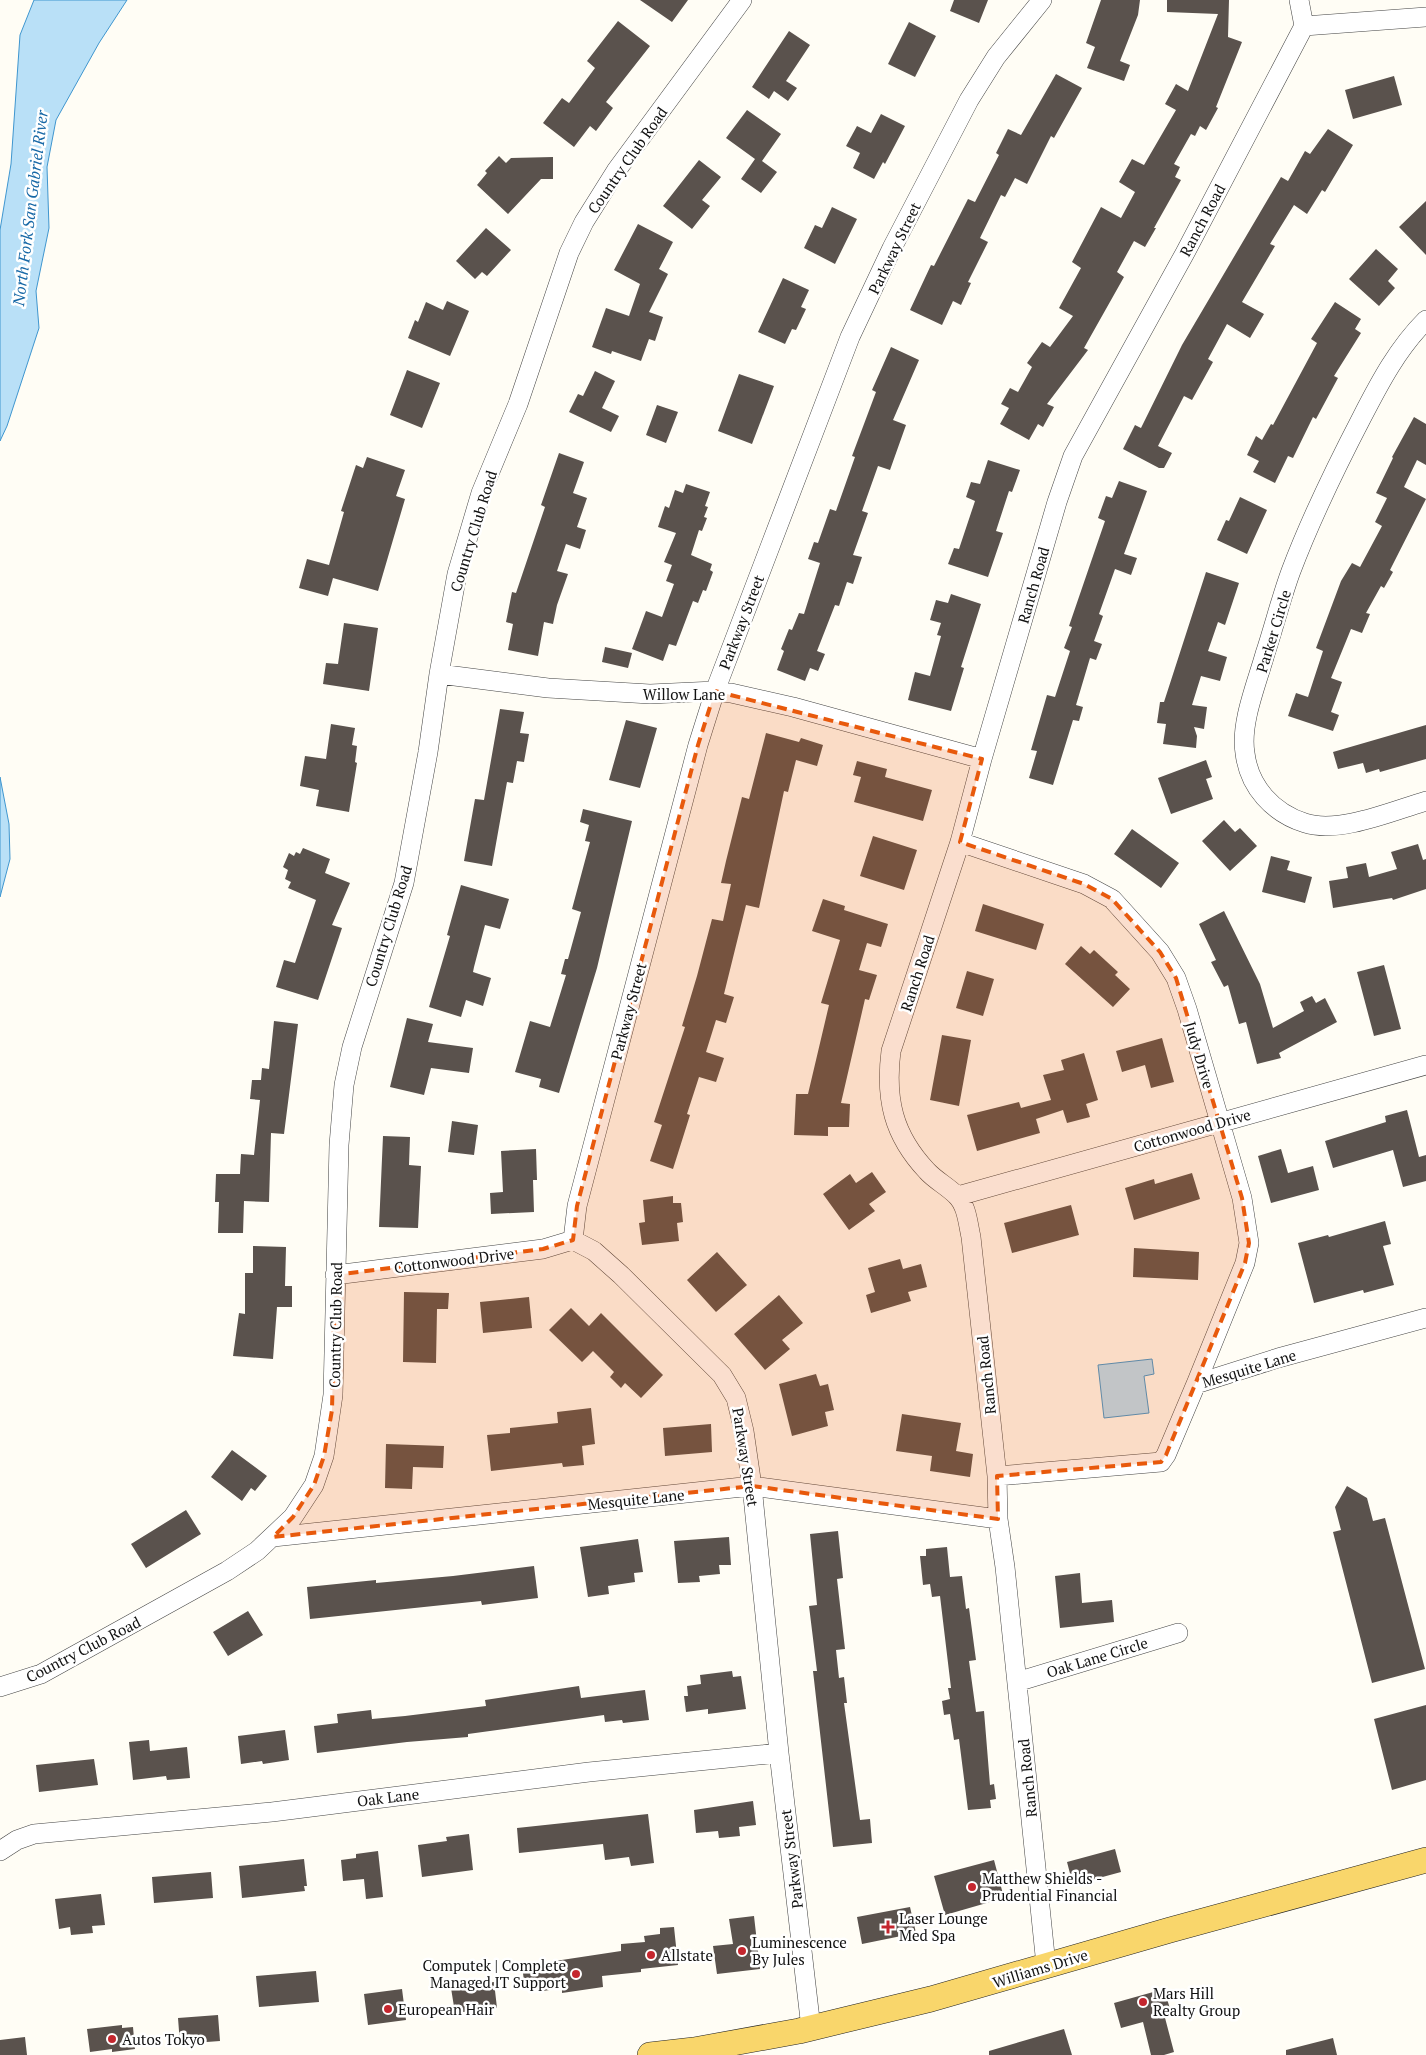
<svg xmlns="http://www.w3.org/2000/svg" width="1426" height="2055" viewBox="0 0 1426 2055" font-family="'PT Serif',serif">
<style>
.water{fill:#b9e0f7;stroke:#3f96cf}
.building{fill:#5a524d}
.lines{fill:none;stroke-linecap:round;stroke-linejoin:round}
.minor-casing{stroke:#444;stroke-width:20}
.major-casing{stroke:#222;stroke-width:26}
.minor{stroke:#fff;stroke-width:19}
.major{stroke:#f9d66b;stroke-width:25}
.marked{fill:#e8590c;fill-opacity:0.2;stroke:#e8590c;stroke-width:4;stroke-dasharray:10 6;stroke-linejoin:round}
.poi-dot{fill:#c4262e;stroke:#fff;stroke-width:2}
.labels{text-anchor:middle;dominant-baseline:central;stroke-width:5;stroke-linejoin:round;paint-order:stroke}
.street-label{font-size:15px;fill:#111;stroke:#fff}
.poi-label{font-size:15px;fill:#111;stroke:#fff;text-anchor:start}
.water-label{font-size:16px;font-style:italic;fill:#1768a6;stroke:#fff}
</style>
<rect width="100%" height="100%" fill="#fffdf5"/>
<path class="water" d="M34,0H127L99,43L56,120L47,167L49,228L36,291L39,328L7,426L0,441V230L11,164L20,35Z
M0,777L9,824L10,859L0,897Z
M1152,1359L1154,1374L1144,1376L1149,1413L1104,1418L1098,1365Z"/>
<path class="building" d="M640,0H688L672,22Z
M954,0H988L979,23L950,11Z
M1101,0H1140L1138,15L1120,61L1130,65L1124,81L1087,68L1095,47L1086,43Z
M1167,0H1229L1228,37L1242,42L1216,107L1218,108L1206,130L1200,126L1195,136L1191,134L1174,164L1180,167L1175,177L1181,180L1154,228H1156L1145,247L1134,241L1117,272L1124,277L1084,348L1088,350L1047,404L1054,407L1043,427L1038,424L1029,440L1000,424L1009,408L1001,404L1010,388L1018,392L1032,367L1027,363L1042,342L1050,347L1073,316L1059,308L1081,268L1072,262L1101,207L1121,218L1135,192L1119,182L1132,159L1144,165L1176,110L1165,104L1176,84L1188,91L1218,14L1167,12Z
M618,21L650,46L606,102L613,108L596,131L590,126L574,147L543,123L562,98L569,103L595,68L587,61Z
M909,22L936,36L915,77L888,64Z
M789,31L810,45L786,81L797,88L788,101L774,91L769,99L752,87Z
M1056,74L1082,88L1054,138L1051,136L1027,184L1015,178L1005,197L1001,195L980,238L988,242L968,282L971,283L961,305L953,301L942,325L910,310L931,265L934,266L968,199L975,202L999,155L996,153L1008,129L1021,135Z
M1394,76L1402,105L1353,119L1345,90Z
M747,110L781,134L762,161L777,172L761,193L741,179L755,159L726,138Z
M881,114L905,126L885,164L883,162L874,179L853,168L860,153L846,146L857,126L871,133Z
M1328,129L1353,145L1325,192L1322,190L1307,214L1294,205L1270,244L1275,246L1242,302L1264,314L1250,338L1227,324L1208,359L1213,362L1192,400L1184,396L1158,446L1172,453L1164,468H1159L1123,449L1135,425L1141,428L1182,345L1281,177L1288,181L1305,151L1310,154Z
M499,156L506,163L511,158L553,157V179H541L508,214L477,185L487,173L485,171Z
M699,160L721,177L702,200L710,206L692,229L663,206Z
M1426,201V255L1399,227Z
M832,207L857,219L835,264L804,248L815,225L822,228Z
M638,224L673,242L659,269L668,274L649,312L663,317L655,341L649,339L641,361L612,351L611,354L592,347L606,308L629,316L640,284L614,270Z
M486,228L511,250L487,276L482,272L475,279L456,261Z
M1376,249L1398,269L1388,281L1395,288L1379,306L1349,279Z
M783,278L809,290L801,307L806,309L796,330L792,329L785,344L758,332Z
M447,301L469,311L450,356L408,338L415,320L418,322L426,302L443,310Z
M1335,302L1361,319L1355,329L1361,333L1334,376L1338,378L1316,419L1313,417L1293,458L1288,456L1275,483L1253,472L1259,461L1247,455L1256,436L1262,440L1271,424L1273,425L1317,343L1311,339Z
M891,347L919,360L893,420L906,425L890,470L878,466L862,511L868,513L853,555L862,557L853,584L847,582L839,606L835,605L817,651L825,654L818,671L810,668L805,681L777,670L784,651L781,649L789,629L792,630L799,613L804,614L820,563L808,559L814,542L818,543L830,509L836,511L855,457L852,456L876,392L872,390Z
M407,370L440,383L422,428L390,415Z
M595,371L615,381L602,408L619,416L611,432L569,412L578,394L583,396Z
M739,374L774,386L752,444L718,431Z
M657,405L678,412L666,443L646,435Z
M1414,417L1426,424V465L1417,460L1404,487L1426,499L1390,570L1393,572L1384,588L1381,586L1366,613L1370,614L1362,633L1351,629L1331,678L1342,682L1331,712L1339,715L1333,731L1288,716L1296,693L1308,697L1323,651L1316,648L1341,581L1352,563L1360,567L1382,526L1375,522L1387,498L1376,493L1393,458L1392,457Z
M559,453L584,462L573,493L587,498L577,527L586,530L580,549L566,544L557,571L568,574L557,605L553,624L544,622L538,656L508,650L513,624L506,622L512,592L516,593L545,507L541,505Z
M367,457L405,470L396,496L405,499L378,591L333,578L328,596L299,588L307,559L329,565L344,512L341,511L356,465L363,468Z
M988,460L1020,470L1012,492L1009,491L996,531L1003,533L988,577L948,564L954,548L959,549L975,501L966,497L971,482L980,484Z
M1119,481L1147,491L1124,554L1137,558L1131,575L1115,569L1099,614L1103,616L1094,641L1102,644L1096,660L1090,658L1076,705L1083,707L1079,721L1073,720L1053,785L1029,778L1037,751L1031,750L1047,695L1055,697L1070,651L1064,648L1072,627L1069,626L1105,521L1098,518L1106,496L1112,498Z
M686,484L710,492L705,506L708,507L704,517L707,518L702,531L699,530L691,555L712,564L710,570L713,572L706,591L703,590L698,603L693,601L676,646L669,644L663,661L632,649L646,611L662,617L674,584L666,581L672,565L664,562L676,533L658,527L665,506L669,508L675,490L683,493Z
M1240,497L1267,510L1247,554L1217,540L1226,520L1229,521Z
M1206,572L1239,583L1225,625L1218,622L1208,651L1227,657L1220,681L1201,676L1192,705L1207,707L1204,729L1194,727L1197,736L1196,748L1163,744L1166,724L1157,723L1160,702H1164Z
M951,594L981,604L961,667L964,668L951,711L908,700L915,672L930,676L941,636L937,635L941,623L930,620L936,600L948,603Z
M344,623L378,628L369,691L323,684L326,663L338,664Z
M605,647L632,653L628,668L602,662Z
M500,709L524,712L520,733L529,734L524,762L517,761L513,783L507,782L492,866L464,861L475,799L484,800Z
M626,720L657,728L640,788L609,780Z
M331,724L355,728L352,745L357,746L355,762L357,763L349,812L316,806L319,790L300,786L305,756L326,759Z
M1426,725V759L1380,772L1379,769L1366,773L1363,763L1338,769L1333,752Z
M766,733L799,742L801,738L823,745L817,766L796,760L788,792L784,791L759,908L746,905L724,994L734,997L726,1023L716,1020L706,1052L724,1058L716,1082L699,1077L687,1114L690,1115L673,1169L650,1161L662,1125L654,1122L685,1027L682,1026L697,976L712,919L723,921L731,884L721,883L726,861L742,797L749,799Z
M1206,760L1212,777L1206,779L1213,799L1171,814L1158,778Z
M857,761L887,769L885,777L932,790L923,821L854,802L861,777L853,775Z
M583,809L632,821L597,968L559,1093L539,1087L541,1079L515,1072L530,1021L550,1027L566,975L561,974L565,959H568L581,912L572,909L590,842L585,841L589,825L580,822Z
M1224,820L1235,832L1240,828L1257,846L1230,871L1202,841Z
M1132,829L1179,863L1161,888L1114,854Z
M873,836L917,850L904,890L860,876Z
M1418,844L1423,860L1426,859V889L1393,900L1392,898L1333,908L1329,881L1348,878L1346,867L1366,863L1369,877L1397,869L1391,852Z
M303,848L330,859L325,873L350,883L332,925L342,928L318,1000L276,987L284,960L295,963L316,900L288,888L291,882L285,879L288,870L283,867L289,853L294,856L296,852L300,854Z
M1271,856L1290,861L1287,870L1312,877L1305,903L1262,892Z
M461,885L509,899L500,929L485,925L474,967L473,972L491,978L483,1006L466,1000L461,1017L429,1007L450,936L447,935Z
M823,899L845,906L844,910L888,924L881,947L867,943L859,970L877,975L869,1000L865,999L841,1103L850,1104L849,1127H828V1136L794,1135L796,1094H808L829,1005L821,1003L840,940L812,931Z
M983,904L1044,924L1036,950L975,931Z
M1224,911L1260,984L1273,1028L1304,1011L1300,1002L1312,996L1316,1003L1325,998L1337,1022L1279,1053L1281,1058L1257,1064L1246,1022L1239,1024L1228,985L1224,987L1211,962L1216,960L1199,924Z
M1081,946L1090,954L1094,950L1118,972L1115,975L1130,989L1113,1007L1065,964Z
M1384,965L1401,1029L1374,1036L1357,972Z
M967,971L994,979L983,1016L956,1008Z
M407,1018L433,1024L428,1042L473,1048L469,1073L431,1068L424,1095L390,1087Z
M274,1021L298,1024L284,1134L271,1133L269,1202L244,1201L243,1233H218L219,1202H215L216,1174H240L241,1154L254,1155L260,1100L250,1099L252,1080H261L262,1068L269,1069Z
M942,1035L971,1040L959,1106L930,1100Z
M1162,1038L1174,1082L1151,1088L1145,1065L1122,1072L1116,1051Z
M1084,1053L1098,1100L1086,1104L1090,1117L1067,1123L1063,1110L1036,1119L1040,1133L977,1151L967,1115L1019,1102L1021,1108L1051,1100L1043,1075L1064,1070L1061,1060Z
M1407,1110L1419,1157L1426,1155V1181L1403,1187L1393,1150L1333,1168L1325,1141L1386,1122L1385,1116Z
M452,1121L478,1125L474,1155L448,1152Z
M383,1136L410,1137L409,1165L421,1166L418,1228L379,1227Z
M536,1149L537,1180H533L534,1212L491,1214L490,1193L503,1192L501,1151Z
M1281,1149L1288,1173L1313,1166L1319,1190L1271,1203L1258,1156Z
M872,1172L886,1192L869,1204L875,1211L849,1230L823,1194L850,1174L856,1183Z
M1192,1173L1200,1199L1134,1220L1125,1188L1154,1179L1155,1184Z
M673,1196V1203H681L683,1222L677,1223L679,1241L642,1245L639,1223L645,1222L643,1200Z
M1071,1205L1079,1235L1012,1253L1004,1223Z
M1385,1221L1391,1244L1383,1246L1394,1285L1364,1293L1363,1290L1314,1303L1298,1243L1328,1235L1329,1237Z
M253,1246L286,1247L285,1286H292V1307H277L273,1359L233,1356L239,1313L245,1314V1273H253Z
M1134,1248L1199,1252L1198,1280L1133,1277Z
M717,1252L747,1285L716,1312L687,1280Z
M900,1259L903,1269L921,1264L927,1287L908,1292L911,1301L871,1313L866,1295L875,1292L868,1268Z
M404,1292L449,1293L448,1309H437L436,1363L403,1362Z
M779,1295L803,1323L782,1340L790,1349L765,1370L734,1334Z
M529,1297L532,1328L483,1333L480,1302Z
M571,1308L589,1326L601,1313L663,1375L641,1398L625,1383L621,1388L610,1377L614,1372L593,1351L582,1362L549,1330Z
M816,1374L820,1386L828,1384L834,1410L825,1412L828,1426L792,1436L779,1384Z
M591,1408L595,1444L582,1446L584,1465L563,1467L562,1463L491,1471L487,1435L510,1433V1428L558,1423L557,1412Z
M902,1414L961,1423L956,1451L973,1454L970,1477L930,1471L932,1456L896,1451Z
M711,1424L712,1452L665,1456L663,1428Z
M386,1444L444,1446L443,1468L413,1467L412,1489L385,1488Z
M232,1450L267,1476L255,1491L251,1488L242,1501L211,1477Z
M1347,1486L1367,1498L1373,1521L1385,1518L1425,1669L1372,1683L1333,1532L1341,1530L1335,1507Z
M186,1510L201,1534L146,1568L131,1544Z
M838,1531L843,1578L837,1579L845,1649L836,1650L839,1678L844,1677L847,1703H844L860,1820L870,1819L872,1843L833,1847L813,1671H817L809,1606L817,1605L810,1534Z
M729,1537L731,1565H719L720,1574L699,1576L700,1582L678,1583L674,1541Z
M638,1539L643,1572L634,1573L635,1582L608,1586L609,1594L588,1597L580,1547Z
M947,1547L950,1577L962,1576L966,1609L969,1608L976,1660L969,1661L976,1712L984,1711L990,1785L994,1784L996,1799L990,1800L991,1808L968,1810L959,1739L954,1740L950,1714L944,1715L942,1701L950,1699L948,1688H951L940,1596L932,1597L930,1584L923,1585L920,1556H926V1549Z
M534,1566L538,1598L482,1605L481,1601L310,1619L307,1587L376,1580V1583L453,1576Z
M1080,1573L1082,1603L1112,1600L1114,1622L1060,1628L1055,1576Z
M248,1611L263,1635L228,1656L213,1632Z
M732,1671L733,1677L741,1676L746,1709L708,1714V1709L686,1712L684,1696H688L687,1686L701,1684L700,1675Z
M579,1686L581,1698L645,1690L649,1720L623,1723L622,1720L605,1722L604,1715L468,1734V1737L407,1742L317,1753L314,1726L338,1723L337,1714L371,1710L372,1719L405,1716L486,1706L485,1700Z
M1426,1705V1780L1392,1790L1374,1719Z
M285,1730L289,1760L263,1764L262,1761L241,1764L238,1736Z
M149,1740L150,1751L187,1747L190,1778L167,1780L166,1776L133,1780L129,1742Z
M94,1759L98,1785L39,1792L36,1765Z
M753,1801L756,1825L739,1827L740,1836L719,1838L718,1831L696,1833L694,1810Z
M648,1814L654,1863L631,1866L629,1857L605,1860L603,1844L519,1853L517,1828Z
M469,1834L473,1870L422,1877L418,1845L447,1841L446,1837Z
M1115,1849L1121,1872L1073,1885L1067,1862Z
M378,1851L383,1897L366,1899L364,1879L343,1881L341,1860L356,1858V1854Z
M304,1859L307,1886H304L305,1891L242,1898L239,1866Z
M994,1860L1004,1898L945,1915L934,1876Z
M211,1872L213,1898L154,1903L152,1877Z
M101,1894L105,1925L92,1926L93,1933L71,1935L70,1927L59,1929L55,1899Z
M910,1907L916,1933L862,1944L857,1917Z
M754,1916L760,1969L717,1974L713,1946L733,1944L729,1919Z
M674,1927L678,1965L641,1969V1972L602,1976L603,1987L562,1993V1988L543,1991L542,1985L525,1988L522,1966L621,1951V1944L645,1942L644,1936L660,1934V1928Z
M316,1971L319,2002L259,2007L256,1976Z
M494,1982L497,2008L455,2013L451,1988Z
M402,1989L406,2020L368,2025L364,1994Z
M1164,1989L1171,2012L1164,2014L1174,2052L1164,2055H1151L1143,2022L1121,2028L1114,2003Z
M218,2015L220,2041L180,2044L178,2018Z
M122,2025V2028L133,2027L135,2049L112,2052V2049L90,2052L87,2029Z
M1064,2029L1072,2055H989V2051Z
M25,2037L27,2055H0V2040Z
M1333,2038L1337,2055H1286V2050Z"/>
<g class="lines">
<defs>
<path id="minor" d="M1299,0L1304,26
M1304,26L1426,17
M1426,320C1398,348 1380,382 1362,417C1336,467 1311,518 1291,571C1281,598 1274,627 1265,654C1257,683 1240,723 1245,753C1249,787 1273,813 1305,823C1339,834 1392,811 1426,801
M439,674L548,688L650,694L715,691L731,693L793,707L982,759
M960,842L1084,884L1112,899L1160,952L1176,978L1187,1009L1242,1198L1249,1243L1245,1263L1196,1384
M958,1196L1426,1065
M573,1240L577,1206L698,745L715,691L850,337L892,248L969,100L996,57L1042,0
M573,1240L594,1251L621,1275L722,1375L736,1398L744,1431L752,1486L779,1753L811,2028
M335,1275L543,1249L573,1240
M997,1476L1161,1462L1166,1455L1196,1384L1278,1358L1426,1318
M273,1537L752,1486L998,1519
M1017,1682L1178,1633
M0,1687L41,1674L227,1571L257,1551L293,1517L314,1485L324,1456L333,1395L339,1145L344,1085L352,1047L404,883L428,752L439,674L457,574L481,493L518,404L569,253L584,222L616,171L742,0
M0,1851L17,1840L34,1834L272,1812L589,1772L779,1753
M1046,1965L1005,1567L998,1519L997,1476L971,1237C968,1224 967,1205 956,1195C947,1186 935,1180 927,1171C893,1135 885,1099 891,1051L960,842L982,759L1057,502L1073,456L1185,253L1304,26"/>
<path id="major" d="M650,2055L694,2050L799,2031L931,1999L1170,1930L1426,1860"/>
</defs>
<use href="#minor" class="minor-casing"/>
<use href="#major" class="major-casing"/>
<use href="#minor" class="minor"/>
<use href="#major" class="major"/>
</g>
<path class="marked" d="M715,691L982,759L960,842L1084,884L1112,899L1160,952L1176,978L1242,1198L1249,1243L1245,1263L1166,1455L1161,1462L997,1476L998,1519L752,1486L273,1537L293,1517L314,1485L324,1456L332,1410L335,1275L543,1249L573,1240L577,1206L698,745Z"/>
<g class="poi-dot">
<circle cx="972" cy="1887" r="5"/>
<path d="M885.5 1919.5h5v5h5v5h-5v5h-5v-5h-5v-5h5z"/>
<circle cx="742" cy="1951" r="5"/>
<circle cx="651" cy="1955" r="5"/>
<circle cx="576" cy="1974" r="5"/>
<circle cx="1143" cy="2002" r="5"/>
<circle cx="388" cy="2009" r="5"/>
<circle cx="112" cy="2039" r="5"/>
</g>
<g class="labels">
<g class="street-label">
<text transform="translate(627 160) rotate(-55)">Country Club Road</text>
<text transform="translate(1202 220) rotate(-62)">Ranch Road</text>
<text transform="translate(894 248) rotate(-64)">Parkway Street</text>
<text transform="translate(473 531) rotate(-73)">Country Club Road</text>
<text transform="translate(1033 585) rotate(-74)">Ranch Road</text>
<text transform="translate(741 622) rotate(-69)">Parkway Street</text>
<text transform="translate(1273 631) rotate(-73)">Parker Circle</text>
<text x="684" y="694">Willow Lane</text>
<text transform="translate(388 926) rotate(-73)">Country Club Road</text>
<text transform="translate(917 973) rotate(-72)">Ranch Road</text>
<text transform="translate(628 1011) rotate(-75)">Parkway Street</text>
<text transform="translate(1200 1055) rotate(74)">Judy Drive</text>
<text transform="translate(1192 1130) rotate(-16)">Cottonwood Drive</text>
<text transform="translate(454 1260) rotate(-7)">Cottonwood Drive</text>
<text transform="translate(335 1325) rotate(-89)">Country Club Road</text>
<text transform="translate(1249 1368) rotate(-17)">Mesquite Lane</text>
<text transform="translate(986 1375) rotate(-96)">Ranch Road</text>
<text transform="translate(746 1457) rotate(81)">Parkway Street</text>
<text transform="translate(636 1499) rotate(-6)">Mesquite Lane</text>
<text transform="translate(83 1649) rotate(-27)">Country Club Road</text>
<text transform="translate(1097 1657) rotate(-17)">Oak Lane Circle</text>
<text transform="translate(1027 1778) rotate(-96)">Ranch Road</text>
<text transform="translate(388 1797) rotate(-7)">Oak Lane</text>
<text transform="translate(791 1859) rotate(-97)">Parkway Street</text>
<text transform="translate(1040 1968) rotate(-17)">Williams Drive</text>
</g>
<g class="poi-label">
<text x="982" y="1878">Matthew Shields -<tspan x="982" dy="17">Prudential Financial</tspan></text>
<text x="899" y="1918">Laser Lounge<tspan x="899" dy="17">Med Spa</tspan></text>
<text x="752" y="1942">Luminescence<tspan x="752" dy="17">By Jules</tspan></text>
<text x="661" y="1955">Allstate</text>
<text x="566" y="1965" text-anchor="end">Computek | Complete<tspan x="566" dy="17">Managed IT Support</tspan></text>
<text x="1153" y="1993">Mars Hill<tspan x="1153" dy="17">Realty Group</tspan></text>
<text x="398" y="2009">European Hair</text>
<text x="122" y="2039">Autos Tokyo</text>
</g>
<g class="water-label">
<text transform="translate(30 208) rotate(-83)">North Fork San Gabriel River</text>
</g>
</g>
</svg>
